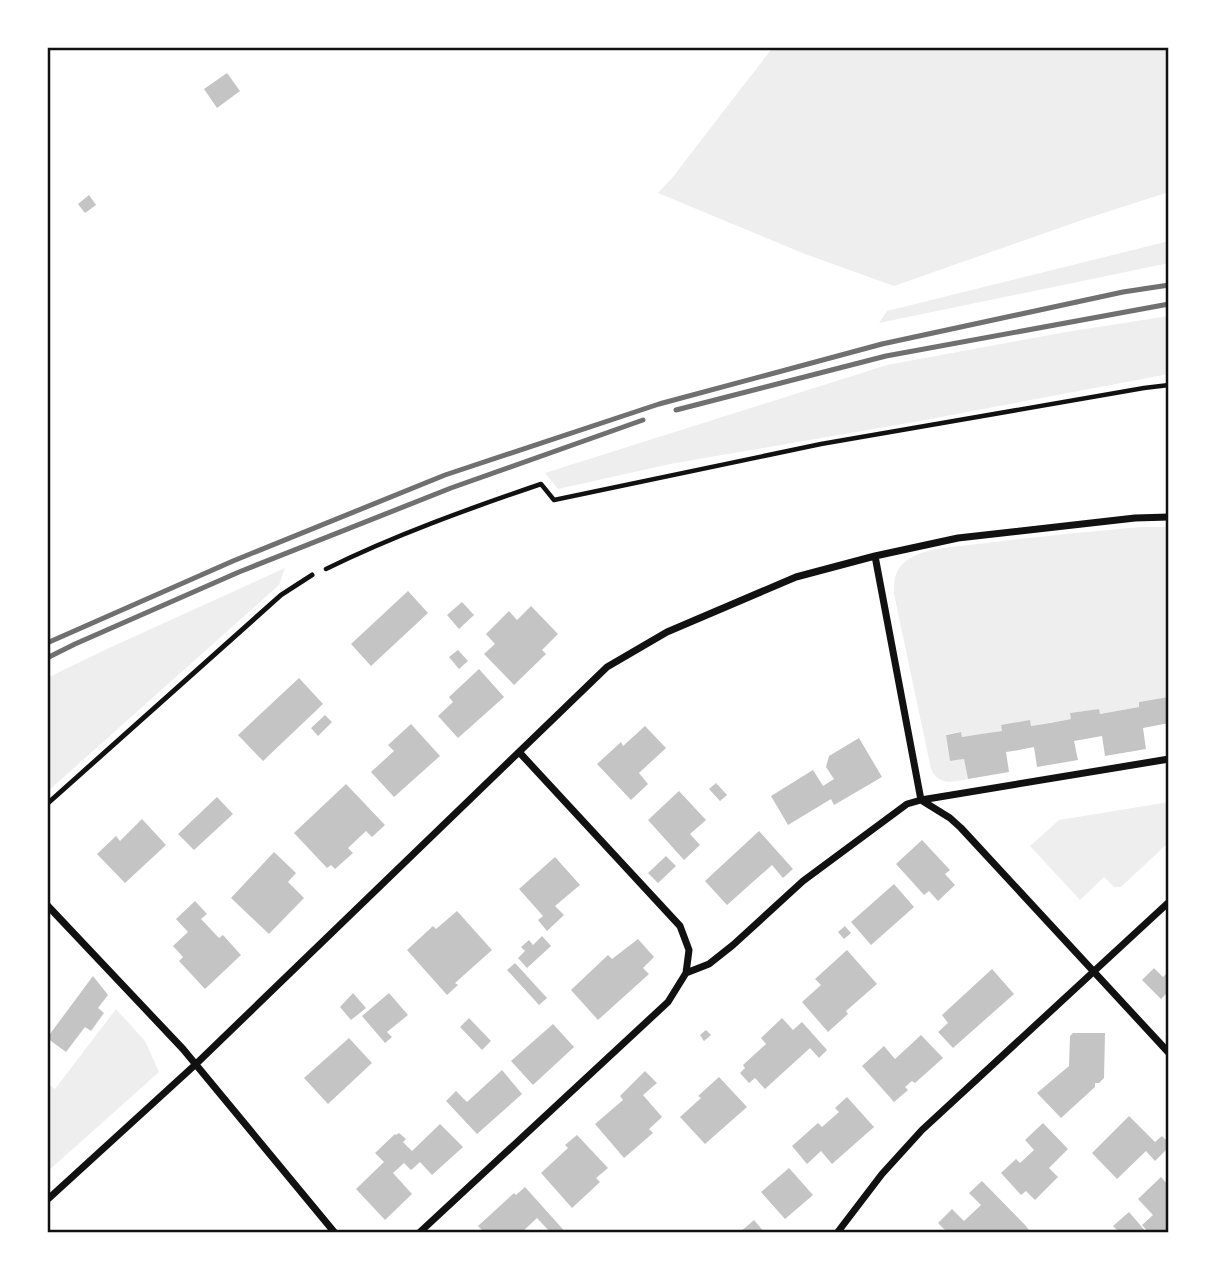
<svg xmlns="http://www.w3.org/2000/svg" width="1216" height="1280" viewBox="0 0 1216 1280" font-family="'Asap Condensed',sans-serif">
<style>
.green{fill:#eee}
.building{fill:#c4c4c4}
.lines{fill:none;stroke-linecap:round;stroke-linejoin:round}
.path{stroke:#111;stroke-width:4.5}
.service{stroke:#111;stroke-width:5}
.minor{stroke:#111;stroke-width:7}
.rail{stroke:#707070;stroke-width:5}
.neatline{fill:none;stroke:#111;stroke-width:2.5}
</style>
<rect width="100%" height="100%" fill="#fff"/>
<path class="green" d="M773,47H1169V192L1085,219L894,286L805,254L658,193L672,178Z
M1169,241V263L879,323L887,311Z
M1169,316V374L925,420L670,464L558,489L545,473L887,365L1066,332Z
M1140,527H1169V702L1167,697L1139,702V707L1100,714L1099,709L1070,713L1071,719L1031,726L1030,721L1001,726L1002,731L962,737L961,732L946,734L950,761L964,759L968,779C952,782 939,786 931,769L894,594C894,581 894,570 906,561C925,547 955,547 979,544C1032,537 1086,532 1140,527Z
M285,568L279,585L47,792V678L109,648Z
M1169,802V842L1121,887H1114L1104,877L1080,900L1030,846L1059,820Z
M116,1009L145,1041L159,1072L47,1172V1083L55,1089Z"/>
<path class="building" d="M227,73L240,91L217,108L204,89Z
M89,195L96,205L85,213L78,204Z
M408,591L428,613L371,666L351,644Z
M462,602L474,615L459,629L447,615Z
M531,606L558,634L542,650L546,654L514,685L484,654L495,644L486,634L509,611L517,620Z
M458,650L468,661L459,669L449,657Z
M479,669L504,697L458,738L438,716L453,702L449,697Z
M299,678L323,704L263,761L238,735Z
M1168,697L1169,723L1143,728L1146,749L1105,756L1102,736L1074,741L1078,760L1037,767L1034,747L1019,750L1006,752L1009,772L968,779L964,759L950,761L946,735L961,732L962,737L981,734L1002,731L1001,725L1030,720L1031,726L1050,723L1071,719L1070,713L1099,709L1100,714L1139,707V702Z
M325,715L332,722L318,736L311,728Z
M411,724L440,756L394,797L371,772L394,751L388,745Z
M645,726L666,748L639,773L648,784L631,800L597,764L621,742L623,746Z
M859,738L882,777L834,805L831,799L788,825L771,796L813,770L823,786L834,779L826,767L829,756Z
M716,783L727,795L720,801L709,789Z
M346,784L385,825L372,837L366,831L348,848L353,853L335,869L331,865L327,868L294,833Z
M679,791L706,820L690,834L700,845L684,860L648,820Z
M217,797L233,814L194,850L178,834Z
M142,819L166,845L125,883L97,854L116,836L120,841Z
M759,831L793,869L783,878L772,865L727,905L705,881Z
M922,840L950,870L945,874L955,885L938,901L929,891L924,895L896,864Z
M274,852L296,873L288,882L304,898L269,934L231,898Z
M666,856L676,866L658,883L648,873Z
M555,857L580,885L555,906L564,915L547,931L538,920L543,916L519,889Z
M894,884L914,907L871,945L851,922Z
M195,901L207,914L201,919L219,938L223,935L241,955L205,989L179,961L183,957L173,946L188,932L176,919Z
M457,911L492,950L455,983L458,985L447,995L407,950L433,926L436,929Z
M845,926L851,933L844,939L838,932Z
M542,936L551,946L527,968L518,958L525,951L521,947L529,940L533,945Z
M638,939L654,957L643,968L649,974L598,1020L571,990L608,955L612,959Z
M847,950L877,984L846,1011L848,1014L828,1032L802,1002L821,985L815,979Z
M515,963L547,998L539,1005L507,970Z
M1154,968L1163,977L1169,971V991L1161,999L1142,980Z
M992,969L1014,994L953,1048L938,1032L948,1023L942,1015Z
M93,976L108,995L98,1008L104,1013L91,1031L85,1027L66,1052L47,1038Z
M353,993L366,1008L351,1020L340,1007Z
M389,993L408,1015L387,1032L392,1037L385,1043L362,1016Z
M469,1018L491,1041L482,1050L460,1027Z
M782,1018L793,1030L802,1022L827,1050L819,1058L810,1048L765,1089L755,1078L749,1083L740,1073L745,1068L743,1065L766,1044L761,1038Z
M553,1024L574,1047L533,1085L511,1061Z
M706,1030L711,1035L704,1041L700,1035Z
M1073,1033H1105L1104,1078L1099,1083H1095V1087L1061,1118L1037,1093L1069,1066L1070,1036Z
M921,1035L943,1058L915,1083L912,1081L905,1087L908,1090L894,1102L862,1066L884,1046L895,1059Z
M349,1038L372,1063L328,1104L304,1078Z
M502,1070L522,1094L477,1134L446,1101L456,1091L467,1102Z
M645,1071L657,1083L643,1095L662,1117L649,1129L653,1133L624,1158L595,1124L623,1100L620,1096Z
M719,1077L747,1107L705,1144L680,1117L701,1098L698,1096Z
M847,1097L874,1127L832,1164L821,1151L807,1164L792,1146L818,1123L822,1127L839,1112L835,1108Z
M1129,1116L1155,1142L1162,1136L1169,1143V1147L1155,1161L1146,1151L1117,1179L1092,1153Z
M1043,1123L1068,1149L1049,1168L1058,1177L1035,1200L1026,1191L1021,1195L1001,1173L1016,1159L1020,1163L1034,1150L1025,1140Z
M440,1124L463,1147L432,1175L420,1162L411,1170L404,1163L393,1173L412,1194L385,1220L356,1189L384,1162L375,1153L395,1134L396,1135L399,1133L406,1139L403,1142L412,1151Z
M577,1135L608,1168L596,1178L600,1182L572,1208L541,1173L568,1148L565,1145Z
M789,1168L813,1195L785,1219L761,1192Z
M1161,1177L1169,1186V1228L1163,1233H1149L1142,1225L1153,1215L1138,1199Z
M982,1181L1026,1226L1031,1233H1002L1000,1231L999,1233H948L938,1223L952,1209L964,1221L981,1205L969,1193Z
M525,1187L560,1226L566,1233H551L537,1218L521,1233H485L478,1226L514,1193L516,1195Z
M1129,1212L1147,1233H1120L1113,1226Z
M754,1220L765,1233H739Z"/>
<g class="lines">
<path class="path" d="M326,569C395,535 468,509 541,484L554,500L821,444L1144,388L1169,385"/>
<path class="service" d="M47,804L281,595L312,575"/>
<path class="minor" d="M875,556L921,800L950,818L961,828L1169,1053
M47,905L183,1049L335,1233
M686,973L709,964L733,945L803,881L907,804L921,800L1169,759
M47,1200L196,1064L607,667L667,632L796,577L875,556L958,538L1135,518L1169,517
M419,1233L668,1002L686,973L689,950L680,926L519,752
M837,1233L882,1174L922,1130L1169,902"/>
<path class="rail" d="M676,410L886,356L1169,304
M47,643L233,561L445,475L659,404L882,344L1123,292L1169,285
M47,658L75,644L239,572L451,488L643,420"/>
</g>
<rect width="1216" height="1280" fill="none" stroke="#ffffff" stroke-width="98"/>
<rect x="49" y="49" width="1118" height="1182" class="neatline"/>
</svg>
